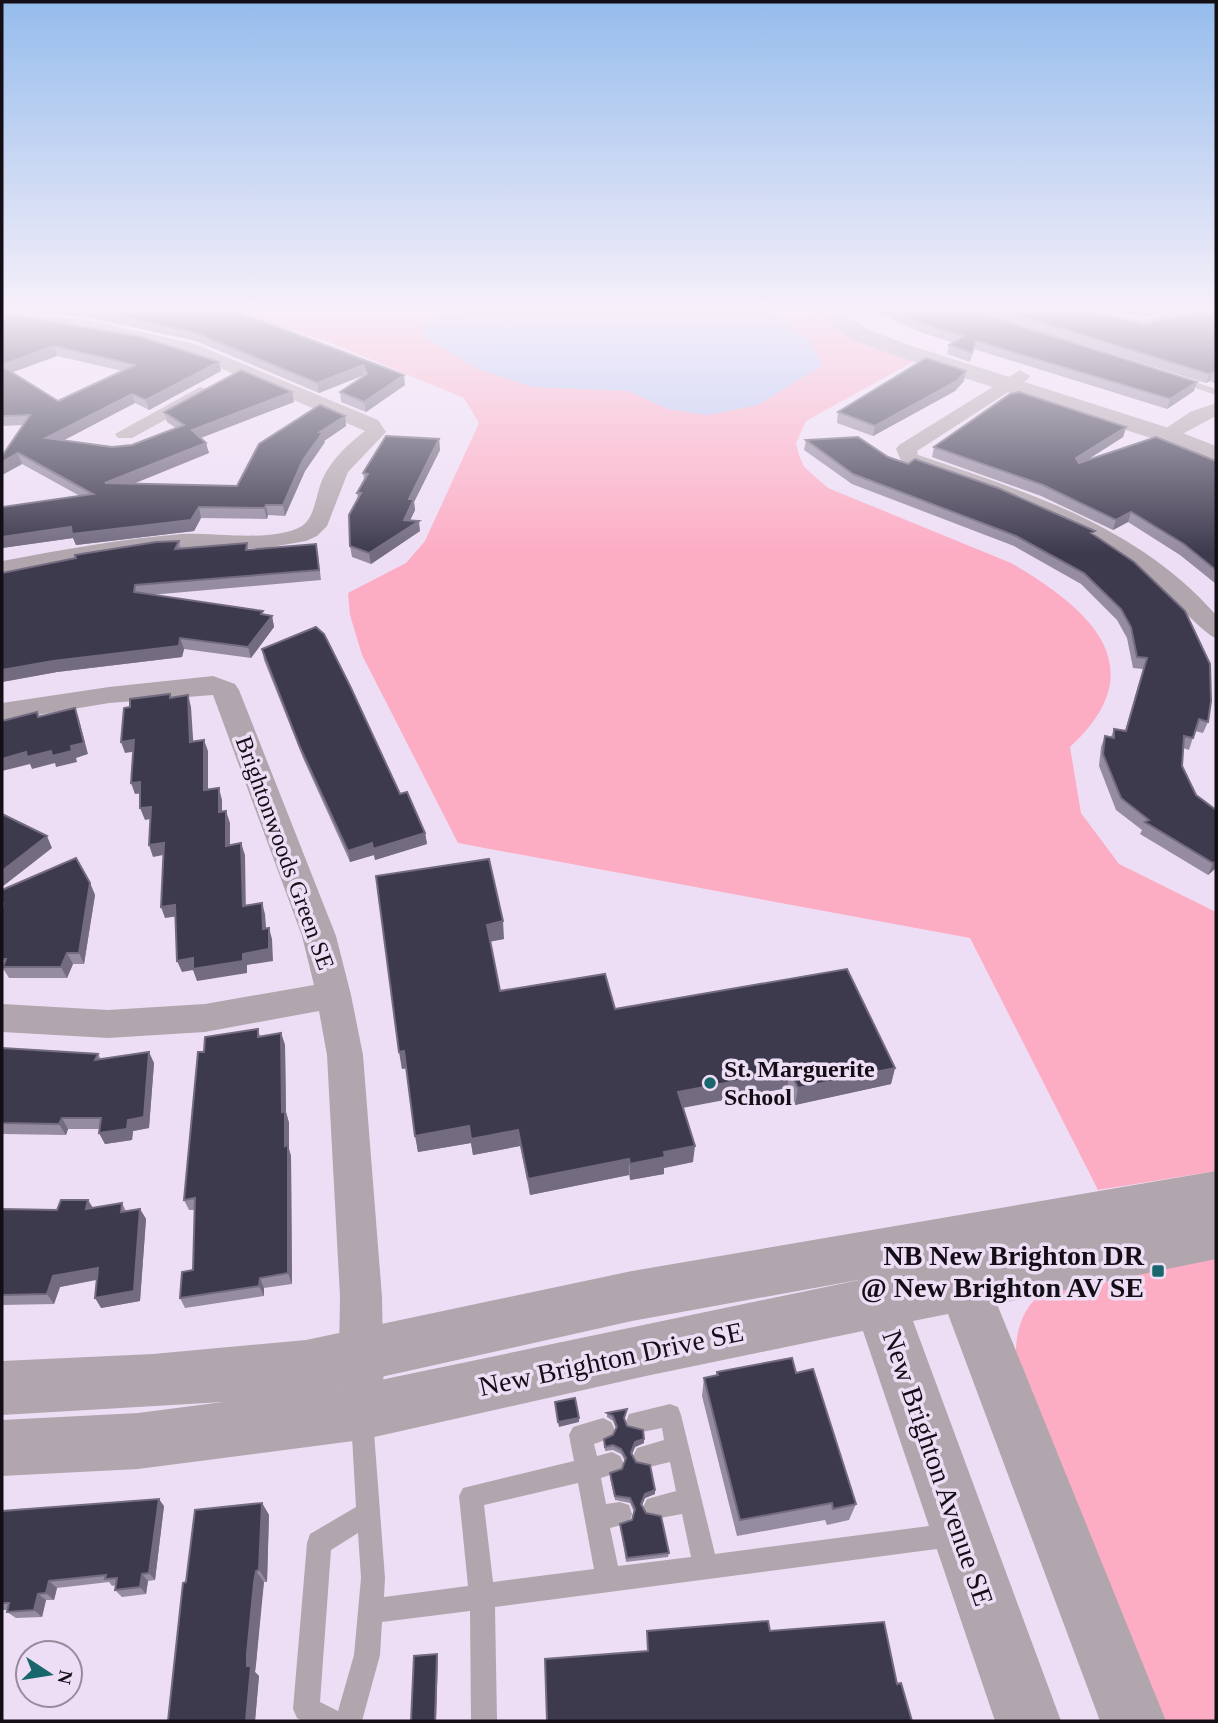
<svg xmlns="http://www.w3.org/2000/svg" width="1218" height="1723" viewBox="0 0 1218 1723" font-family="'Times New Roman',serif">
<style>
.green{fill:#fcadc4}
.water{fill:#b8c7f2}
.lines{fill:none;stroke-linecap:round;stroke-linejoin:round}
.service{fill:#b1a6ad;fill-rule:evenodd}
.minor{fill:#b1a6ad;fill-rule:evenodd}
.tertiary{fill:#b1a6ad;fill-rule:evenodd}
.wall{fill:#968ca2;fill-rule:evenodd}
.shaded-wall{fill:#736b80}
.building{fill:#3e3a4e;stroke:#736b80;stroke-width:2}
.poi-dot{fill:#19676d;stroke:#eedef5;stroke-width:2.5}
.labels{text-anchor:middle;dominant-baseline:central;stroke-width:7;stroke-linejoin:round;paint-order:stroke}
.street-label{font-size:24px;fill:#140e16;stroke:#eedef5}
.poi-label{font-size:24px;font-weight:bold;fill:#140e16;stroke:#eedef5;text-anchor:start}
.near-poi-label{font-size:28px;font-weight:bold;fill:#140e16;stroke:#eedef5;text-anchor:end}
.near-street-label{font-size:28px;fill:#140e16;stroke:#eedef5}
</style>
<rect width="100%" height="100%" fill="#eedef5"/>
<path class="green" d="M236,312H815L829,321L918,359L806,421L796,443L799,455L804,467L828,488L1011,563C1089,608 1157,667 1070,747L1081,813L1119,864L1216,912V1171L1098,1190L970,938L458,843L362,655L350,615L348,593L406,563L425,541L479,423L464,398L329,342Z
M1216,1254V1721H1159L1075,1513L1016,1355C1015,1336 1022,1309 1038,1297C1068,1275 1175,1263 1216,1254Z"/>
<path class="water" d="M475,312H769L808,339L823,365L758,405L708,415L668,409L628,391L533,387L477,369L423,336L421,323L437,317Z"/>
<g class="lines">
<path class="service" d="M1177,376L1216,389V395L1174,381V377Z
M670,1404L678,1407L681,1415L715,1554L952,1523L961,1526L964,1535L961,1544L952,1547L495,1607L497,1721H471L470,1611L382,1622L380,1655L362,1721H302L297,1718L293,1709L307,1543L310,1534L356,1507L351,1419L354,1411L362,1408L370,1411L373,1419L385,1578L384,1597L468,1586L459,1496L463,1488L574,1461L569,1435L573,1427L603,1418L611,1422L615,1430L611,1438L594,1444L597,1456L612,1452L620,1456L624,1464L620,1472L601,1478L606,1504L620,1502L629,1505L632,1514L629,1523L610,1528L618,1566L691,1557L682,1514L655,1519L647,1515L643,1507L647,1499L676,1491L670,1462L645,1468L637,1464L633,1456L637,1448L664,1440L662,1428L637,1433L629,1430L626,1422L629,1414ZM578,1483L594,1569L493,1582L484,1505ZM358,1533L361,1578L354,1655L338,1711L320,1702L331,1550Z"/>
<path class="minor" d="M2,312L86,320L195,344L378,420L386,432L348,472L327,526L317,536L306,541L266,548L159,550L2,575V561C61,550 121,539 181,534C214,532 273,543 302,526C316,516 316,492 323,478C332,459 348,444 365,431L183,352L86,330L2,319Z
M1074,312H1106L1141,320L1175,312H1207L1204,316L1141,330L1077,316Z
M1020,370L1030,376L1027,380L917,451L918,455C1027,492 1138,526 1216,615V638C1204,635 1161,586 1146,574C1076,518 984,492 902,463L896,449L899,445Z
M200,387L207,389L210,393L207,397L132,438H118L115,434Z
M1216,403V416L1173,439L1166,441L1156,435L1190,412Z
M213,676L235,684L239,690L336,936L351,995L363,1055L382,1297L384,1412L377,1428L361,1435L345,1428L338,1412L340,1297L327,1055L319,1011L205,1032L108,1038L2,1032V1004L108,1010L205,1004L314,985L302,936L213,695L109,703L2,721V703L109,687Z"/>
<path class="tertiary" d="M813,312H839L869,330L909,345L1175,430L1216,446V463L1157,440L893,355L853,340Z
M1216,1171V1259L997,1304L1166,1721H1100L948,1314L913,1321L1061,1721H995L863,1331L646,1376L361,1440L138,1469L2,1476V1420L138,1413L223,1402L2,1415V1361L153,1354L306,1340L632,1271ZM864,1279L361,1384L336,1387L632,1321Z"/>
</g>
<path class="wall" d="M28,312H238L405,385L366,412L341,402L340,392L364,375L319,393L196,341L86,317Z
M880,312H977L1194,391L1167,409L974,349L970,362L947,354L949,345L954,343L920,332L879,313Z
M978,312H1088L1144,324L1216,312V384L1210,381L1206,383Z
M1117,312H1164L1141,317Z
M2,317L3,320L219,362L221,371L149,410L135,403L64,440L112,447L132,445L176,428L167,422L164,412L294,402L201,438L209,453L133,484L237,486L345,416L346,426L324,441L325,442L305,471L285,516L268,515L267,519L201,518L194,531L76,545L73,538L2,548V507L80,496L22,464L2,475L23,425L2,426ZM57,356L122,371L58,401L12,372Z
M964,381L955,391L873,436L837,423L838,412Z
M1126,427L1123,437L1087,460L1216,461V584L1180,555L1128,522L1113,530L1041,496L932,457L934,447Z
M439,439L440,450L414,502L415,510L410,520L420,531L371,564L352,557L350,546L358,499L357,493L364,479L363,473Z
M806,440L888,457L1094,535L1208,722L1203,733L1195,731L1189,750L1183,748L1182,766L1196,795L1216,810V868L1208,875L1140,834L1142,830L1116,810L1099,766L1101,747L1105,736L1111,737L1114,729L1125,731L1143,669L1133,668L1127,638L1117,620L1081,584L1014,546L852,484L804,450Z
M179,541L181,548L247,543L248,550L318,555L321,580L150,595L272,616L274,627L251,658L184,649L182,657L57,672L2,682Z
M262,649L400,794L425,833L427,844L375,860L374,855L350,862L303,758L264,660Z
M376,876L504,939L490,941L500,991L615,1009L895,1068L891,1084L795,1105L787,1088L682,1107L693,1162L664,1168V1174L630,1180L629,1175L530,1195L520,1146L473,1155L471,1143L418,1152L406,1068L402,1069Z
M90,883L95,895L84,964H73L67,978H9L4,970H2V909L3,905L2,890Z
M258,1029L260,1036L281,1033L285,1045L286,1112L289,1123V1149L291,1156L292,1284L264,1288V1296L185,1308L180,1298L193,1270L195,1210H189L184,1200L204,1052Z
M2,1048L98,1054L101,1059L154,1063L149,1128L133,1131L132,1140L105,1144L99,1133L100,1129H68L66,1135L2,1134Z
M122,1203L126,1211L140,1209L146,1219L140,1301L101,1308L97,1280L60,1287L54,1304L2,1305V1209L57,1210L93,1208Z
M717,1372L796,1373L856,1504L849,1520L827,1525L825,1520L737,1536L702,1396L704,1378L716,1375Z
M627,1409L624,1420L627,1426L644,1443L635,1447L632,1454L655,1490V1494L645,1498L642,1505L669,1553L668,1557L626,1562L620,1524L632,1520L634,1512L630,1503L615,1500L610,1478V1473L622,1469L625,1461L621,1454L613,1450L605,1451L604,1439L613,1435L616,1429L613,1421L607,1417V1413Z
M262,1503L269,1515L267,1582H264L262,1595L256,1664L255,1672L259,1676L255,1721L186,1582Z
M164,1506L155,1580L148,1581L146,1594L122,1597L115,1590L116,1585L112,1586L109,1582L57,1588L54,1600H46L42,1617L16,1618L7,1612L8,1610H2V1511Z"/>
<path class="shaded-wall" d="M1143,312H1164L1141,317Z
M54,346L57,356L5,375L2,365Z
M219,362L221,371L149,410L146,400Z
M363,365L364,375L319,393L317,383Z
M966,371L964,381L955,391L873,436L875,426Z
M1213,372L1210,381L1206,383L1209,374Z
M404,375L405,385L366,412L364,402Z
M1197,382L1194,391L1167,409L1170,399Z
M292,392L294,402L195,440L192,430Z
M132,394L135,403L49,448L46,438Z
M345,416L346,426L324,441L325,442L305,471L285,516L283,505L303,460L320,432Z
M1126,427L1123,437L1073,469L1076,458Z
M439,439L440,450L414,502L415,510L406,529L419,521L420,531L371,564L369,553L409,499Z
M206,443L209,453L108,494L105,483Z
M18,453L22,464L2,475V462Z
M266,505L268,515L267,519L264,508Z
M199,507L201,518L194,531L76,545L73,538L2,548V537Z
M1131,512L1128,522L1113,530L1116,520Z
M272,616L274,627L251,658L248,647Z
M180,638L184,649L182,657L57,672L2,682V670Z
M188,695L191,707L194,753L190,742Z
M75,708L79,720L88,754L76,758L77,762L56,767L55,763L32,769L30,764L2,771V759L26,752L71,746Z
M134,740L138,751L125,753L121,742Z
M204,740L208,751V802L204,790Z
M140,782L144,793L135,794L131,783Z
M219,788L222,800V824L219,812Z
M151,807L155,818L145,820L140,808Z
M226,811L230,823V857L226,846Z
M425,833L427,844L375,860L374,855L350,862L348,851L372,843Z
M47,836L52,848L2,887V871Z
M164,843L168,854L153,857L149,845Z
M241,843L245,855L246,917L243,906Z
M1216,861V868L1208,875L1213,863Z
M90,883L95,895L84,964L79,953Z
M262,903L265,914L267,940L263,929Z
M175,905L179,916L165,918L161,907Z
M503,921L504,939L489,942L487,925Z
M269,928L272,939L273,961L247,965V973L197,981L193,970L182,972L177,961L193,958L243,954Z
M67,953L73,964L67,978L61,967Z
M281,1033L285,1045L286,1112L289,1123V1149L291,1156L292,1284L288,1273L285,1146L282,1112Z
M404,1051L407,1068L402,1069L399,1052Z
M149,1052L154,1063L149,1128L133,1131L132,1140L105,1144L99,1133L128,1120Z
M895,1068L891,1084L795,1105L798,1088Z
M790,1071L787,1088L677,1109L678,1092Z
M62,1118L68,1129L66,1135L59,1124Z
M469,1126L518,1130L520,1146L473,1155L471,1143L418,1152L415,1136Z
M695,1146L693,1162L664,1168V1174L630,1180V1164L664,1152Z
M629,1159V1175L530,1195L528,1179Z
M88,1200L95,1211L86,1209Z
M140,1209L146,1219L140,1301L101,1308L95,1298Z
M98,1268L104,1278L60,1287L54,1304L47,1294L53,1276Z
M260,1278L264,1288V1296L259,1286Z
M579,1418V1422L559,1427L558,1422Z
M644,1439V1443L635,1447L631,1457V1453L635,1442Z
M655,1490V1494L645,1498L641,1508V1504L645,1494Z
M159,1499L164,1506L155,1580L149,1573Z
M262,1503L269,1515L267,1582L259,1570Z
M256,1571L264,1582L256,1664L255,1672L259,1676L255,1721H246L247,1654Z
M142,1574L148,1581L146,1594L140,1587Z
M49,1581L57,1588L54,1600L46,1593Z
M38,1594L46,1600L42,1617L34,1610Z
M437,1654L438,1658L436,1721H435Z"/>
<path class="building" d="M101,312H238L404,375L364,402L340,392L367,374L363,365L317,383L193,332Z
M896,312H977L1197,382L1170,399L976,341L972,353L949,345L964,336L922,324Z
M1008,312H1088L1144,324L1199,312H1216V373L1213,372L1209,374Z
M7,314L141,337L219,362L146,400L132,394L46,438L112,447L132,445L184,425L164,412L241,370L292,392L192,430L206,443L105,483L237,486L259,444L320,405L345,416L320,432H323L303,460L283,505H266L264,508L199,507L191,520L72,534L71,527L2,537V507L93,494L18,453L2,462V456L30,415L2,416V366L58,401L135,365L54,346L2,365V321Z
M926,358L966,371L957,381L875,426L838,412Z
M1019,392L1126,427L1076,458L1079,463L1156,437L1216,461V570L1184,544L1131,512L1116,520L1043,485L934,447L1010,394Z
M386,436L439,439L409,499H414L404,520L419,521L369,553L350,546L349,515L361,493H357L368,474L363,473Z
M858,437L888,457L908,464L915,459L998,488L1095,531L1091,533L1134,562L1185,611L1210,664L1211,701L1208,722L1199,719L1193,738L1184,736L1182,766L1196,795L1216,810V861L1213,863L1145,822L1149,820L1121,798L1103,754L1105,736L1114,738V729L1126,731L1147,658L1137,657L1131,627L1121,609L1084,573L1016,536L853,474L806,440Z
M179,541L175,549L247,543L246,550L316,544L319,570L135,585L134,592L263,611L261,614L272,616L248,647L180,638L179,646L53,661L2,670V573L76,558L75,555L156,542Z
M316,627L324,634L350,686L400,794L407,792L425,833L373,849L372,843L348,851L300,747L262,649Z
M170,694V698L188,695L190,742L204,740V790L219,788V812L226,811V846L241,843L243,906L262,903L263,929L269,928V949L243,954V961L193,969V958L177,961L175,905L161,907L164,843L149,845L151,807L140,808V782L131,783L134,740L121,742L124,708L130,707V699Z
M75,708L84,743L71,746L72,751L52,756L51,751L27,757L26,752L2,759V721L37,712L38,717Z
M2,814L47,836L2,871Z
M76,858L90,883L79,953H67L61,967H3L6,959H2V909L3,904L2,902V890Z
M489,859L503,921L487,925L500,991L605,974L615,1009L847,969L895,1068L798,1088L790,1071L678,1092L695,1146L664,1152L665,1157L630,1164L629,1159L528,1179L518,1130L471,1139L469,1126L415,1136L404,1051L399,1052L376,876Z
M258,1029V1037L281,1033L282,1112L285,1111V1146L288,1145V1273L260,1278L259,1286L180,1298L182,1272L193,1270L195,1198L184,1200L198,1052H204L205,1037Z
M2,1048L98,1054L95,1060L149,1052L144,1117L128,1120L127,1129L99,1133L101,1118H62L59,1124L2,1123Z
M61,1200H88L86,1209L122,1203L121,1212L140,1209L134,1291L95,1298L98,1268L53,1276L47,1294L2,1295V1209L57,1210Z
M792,1358L796,1373L813,1369L856,1504L833,1509L832,1503L740,1520L704,1378L718,1375L717,1372Z
M575,1398L579,1418L558,1422L555,1402Z
M627,1409L624,1418L627,1426L643,1430L644,1439L635,1442L631,1453L636,1462L650,1465L655,1490L645,1494L641,1504L646,1513L661,1516L669,1553L627,1558L620,1524L632,1520L635,1509L630,1498L615,1496L610,1473L622,1469L626,1458L621,1449L613,1445L605,1447L604,1439L613,1435L617,1427L613,1416L607,1413Z
M159,1499L149,1573L142,1574L140,1587L115,1590L117,1578L105,1579L106,1575L49,1581L46,1593L38,1594L34,1610L7,1612L9,1603H2V1511Z
M262,1503L259,1570L256,1571L254,1583L247,1654V1666H251L246,1721H168L183,1583L186,1582L195,1510Z
M768,1621L770,1631L884,1622L897,1684L901,1683L912,1721H547L545,1659L648,1651L647,1631Z
M437,1654L435,1721H411L414,1656Z"/>
<linearGradient id="sky" x2="0" y2="1"><stop stop-color="#95bcec"/><stop offset="0.56" stop-color="#f7f0fa"/><stop offset="1" stop-color="#f7f0fa" stop-opacity="0"/></linearGradient>
<rect width="1218" height="553" fill="url(#sky)"/>
<g class="poi-dot">
<circle cx="710" cy="1083" r="7"/>
<rect x="1151" y="1264" width="14" height="14" rx="3.5"/>
</g>
<g class="labels">
<g class="street-label">
<text transform="translate(285 853) rotate(70)">Brightonwoods Green SE</text>
</g>
<g class="poi-label">
<text x="724" y="1069">St. Marguerite<tspan x="724" dy="28">School</tspan></text>
</g>
<g class="near-poi-label">
<text x="1144" y="1255">NB New Brighton DR<tspan x="1144" dy="32">@ New Brighton AV SE</tspan></text>
</g>
<g class="near-street-label">
<text transform="translate(611 1359) rotate(-12)">New Brighton Drive SE</text>
<text transform="translate(938 1468) rotate(71)">New Brighton Avenue SE</text>
</g>
</g>
<rect width="1218" height="1723" fill="none" stroke="#140e16" stroke-width="7"/>
<g transform="translate(49 1674) rotate(102)"><circle r="33" fill="#eedef5" stroke="#978b9c" stroke-width="2"/>
<path d="M0-5L12 26L0 18L-12 26Z" fill="#19676d"/>
<text y="-10" font-size="19" font-weight="bold" text-anchor="middle" fill="#140e16">N</text>
</g>
</svg>
